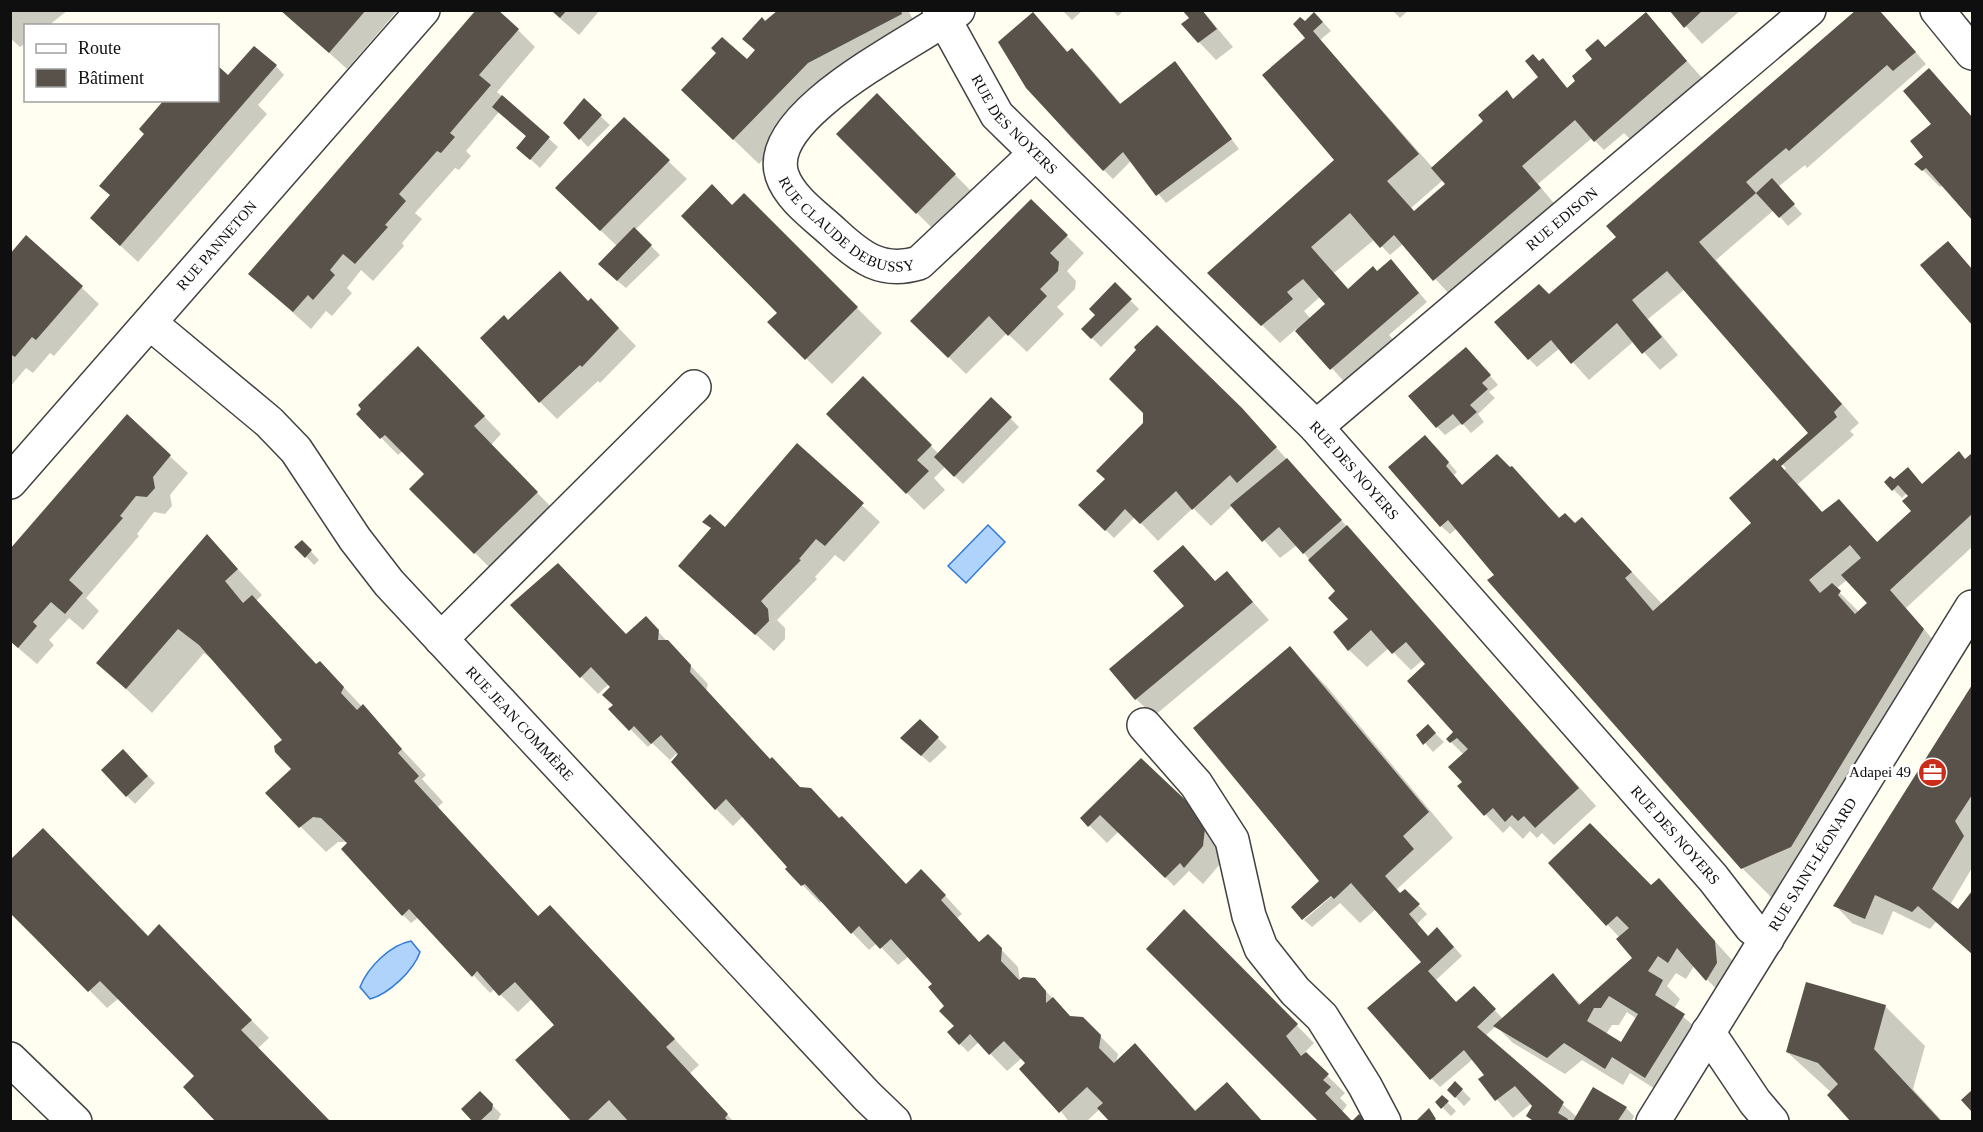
<svg xmlns="http://www.w3.org/2000/svg" width="1983" height="1132" viewBox="0 0 1983 1132" font-family="'Times New Roman',serif">
<style>
.water{fill:#b0d3fb;stroke:#317bd8;stroke-width:1.5}
.shadow{fill:#0003;fill-rule:evenodd}
.building{fill:#58524a;fill-rule:evenodd}
.lines{fill:none;stroke-linecap:round;stroke-linejoin:round}
.minor-casing{stroke:#424242;stroke-width:36}
.minor{stroke:#fff;stroke-width:33}
.labels{text-anchor:middle;dominant-baseline:central;stroke-width:6;stroke-linejoin:round;paint-order:stroke}
.street-label{font-size:15px;fill:#0f0f0f;stroke:#fff}
.poi-label{font-size:15px;fill:#0f0f0f;stroke:#fff;text-anchor:end}
</style>
<rect width="100%" height="100%" fill="#fffef0"/>
<path class="water" d="M988,525L1005,542L966,583L948,566Z
M411,941L420,952C414,970 389,994 370,999L360,987C368,967 390,945 411,941Z"/>
<path class="shadow" d="M10,10H68L48,26H26V43L20,47L10,38Z
M282,10H398L347,69Z
M550,10H600L579,35Z
M781,10H908L919,31L792,129L759,164L708,115L757,51L765,23Z
M1062,10H1083L1072,20Z
M1112,10H1124L1118,16Z
M1202,10L1233,47L1216,60L1199,42Z
M1392,10H1409L1400,18Z
M1671,10H1741L1702,44Z
M1879,10L1926,64L1807,168L1805,165L1778,187L1802,214L1788,226L1774,210L1716,260L1859,423L1850,431L1854,435L1798,484L1823,513L1839,501L1878,543L1913,511L1915,505L1907,493L1902,498L1886,482L1894,481L1908,469L1923,485L1972,455V547L1906,608L1940,648L1774,900L1742,868L1457,528L1450,534L1441,526L1434,445L1457,472L1454,475L1463,487L1512,468L1561,519L1575,525L1582,519L1662,604L1753,524L1786,468L1779,461L1810,433L1685,289L1648,319L1678,355L1660,370L1634,341L1589,380L1560,348L1537,367L1529,359L1549,296ZM1848,579L1869,604L1859,612L1836,589Z
M1033,14L1069,53L1072,50L1089,67L1121,104L1175,63L1239,149L1166,203L1131,161L1113,179L1073,140L1027,87Z
M1646,15L1704,80L1633,142L1624,133L1604,150L1592,138L1538,184L1557,207L1452,297L1403,244L1390,255L1375,239L1334,273L1349,290L1377,272L1400,270L1427,302L1389,335L1397,344L1349,387L1296,329L1280,343L1210,273L1337,160L1305,24L1323,22L1331,31L1320,40L1433,168L1485,121L1506,92L1514,100L1538,79L1540,63L1543,60L1568,89L1606,49ZM1443,180L1447,185L1415,212L1411,208ZM1320,297L1327,304L1311,319L1304,311Z
M518,30L535,47L497,92L558,147L540,168L527,156V137L499,112L466,151L471,156L459,170L455,168L415,213L422,219L402,243L404,246L373,281L361,270L347,288L352,293L332,316L326,311L311,329L250,274Z
M276,66L284,75L258,105L267,114L138,262L110,236L218,100V68L236,85Z
M1929,70L1972,117V218L1943,185L1940,187L1917,164L1925,157L1933,124Z
M877,96L980,200L942,238L838,134Z
M584,101L610,125L588,147L565,123Z
M624,119L687,179L635,230L660,255L626,288L608,273L618,247L574,205Z
M744,195L882,333L832,384L769,322L779,313L732,207Z
M1031,201L1084,253L1067,271L1076,281L1075,289L1057,307L1064,314L1027,352L1007,333L966,374L912,321Z
M1948,243L1972,269V322L1922,265Z
M10,256L81,287L99,304L54,356L50,353L33,373L26,368L10,387Z
M1115,285L1139,309L1101,347L1083,329L1097,315Z
M588,302L609,318L636,346L600,383L598,381L557,419L540,402L508,322Z
M1474,357L1498,385L1489,392L1495,398L1478,414L1484,422L1471,433L1462,423L1445,435L1437,427Z
M435,365L501,434L491,445L554,510L493,571L411,489L426,474L403,451L398,455L358,414Z
M863,379L939,454L991,399L1019,427L963,484L945,467L934,478L945,490L924,510L828,414Z
M127,417L188,473L170,495L172,506L165,514L154,512L137,534L139,536L86,598L99,611L83,630L69,618L49,640L54,645L37,664L10,641Z
M1258,427L1596,806L1554,845L1542,833L1537,838L1530,831L1523,839L1510,826L1503,833L1459,786L1464,782V755L1448,739L1455,732L1428,664L1424,659L1411,670L1389,648L1367,667L1349,650L1350,619L1337,592L1297,545L1280,558L1233,505L1211,526L1193,508L1158,541L1135,517L1114,538L1080,505Z
M798,446L880,522L844,562L835,555L815,577L817,579L777,620L785,628V639L774,651L680,566L731,535Z
M207,536L262,595L256,601L317,665L337,680L426,775L422,779L443,802L438,807L539,917L629,991L699,1065L689,1074L734,1122H574L556,1025L532,999L518,1012L495,989L490,993L419,917L411,923L403,915L350,842H338L326,852L267,793L293,769L284,740L218,664L204,653L152,713L98,663Z
M302,542L319,560L314,565L297,547Z
M1227,573L1269,620L1154,716L1136,699L1216,583Z
M512,606L626,636L645,618L708,684L706,691L770,760L906,885L939,889L962,914L957,918L980,943L988,936L1018,967L1020,981L1034,979L1072,1018H1082L1118,1054L1116,1063H1152L1197,1112L1256,1115L1100,1109L1086,1122H1069L1022,1058L1007,1071L979,1042L968,1052L960,1044L957,1028L935,984L909,956L898,965L877,943L869,950L822,901L820,903L787,869L790,867L743,816L733,826L716,809L676,754L670,760L652,743L648,747L610,709L615,705L616,696L609,684L598,694Z
M1290,648L1328,688L1453,838L1396,890L1401,895L1405,891L1427,914L1417,924L1429,938H1446L1462,956L1436,980L1457,1003L1474,988L1503,1019L1553,975L1581,1005L1634,959L1620,938L1550,863L1652,887L1659,880L1732,960L1733,981L1724,997L1694,966L1686,979L1676,973L1667,986L1680,999L1674,1009L1701,1032L1663,1094L1630,1073L1623,1085L1582,1060L1565,1074L1513,1043L1496,1026L1485,1036L1577,1117L1626,1108L1634,1116L1631,1122H1534L1528,1116L1534,1106L1532,1103L1513,1118L1480,1080L1486,1075L1473,1059L1440,1087L1431,1078L1427,967L1376,909L1360,923L1340,903L1312,927L1304,920L1332,896L1321,882ZM1627,1012L1637,1019L1622,1044L1606,1034L1612,1025H1619Z
M1972,685V868L1950,905L1958,911L1972,893V954L1936,922L1930,929L1893,911L1883,935L1852,923L1835,905Z
M920,721L947,747L930,763L911,747Z
M1428,726L1444,742L1433,752L1418,735Z
M123,751L155,783L135,804L103,771Z
M1141,760L1221,842L1220,864L1203,884L1189,871L1174,886L1119,831L1107,843L1082,818Z
M10,910L176,944L269,1038L257,1049L196,1076L119,998L107,1008Z
M1148,948L1271,999L1314,1043L1304,1053L1345,1093L1340,1098L1347,1105L1342,1112Z
M1885,1006L1925,1046L1913,1089L1943,1122H1853L1832,1093L1787,1052Z
M1455,1083L1471,1099L1464,1106L1449,1090Z
M480,1093L501,1114L497,1122H475Z
M1442,1097L1456,1111L1451,1116L1437,1102Z"/>
<path class="building" d="M280,10H366L329,53Z
M476,10H498L519,29L479,75L491,85L450,133L455,137L441,153L437,151L399,194L406,201L385,225L388,227L355,264L343,254L330,270L335,275L313,300L308,295L293,312L248,274Z
M551,10H567L560,18Z
M778,10H901L902,14L808,63L733,140L681,90L716,53L711,48L722,37L747,59L755,50L742,39L762,17L765,21Z
M1182,10H1202L1217,29L1198,43L1181,24L1189,18Z
M1669,10H1703L1684,28Z
M1856,10H1879L1916,52L1893,71L1887,65L1789,151L1786,148L1746,182L1756,193L1699,242L1842,404L1834,412L1837,417L1781,466L1822,512L1839,499L1877,542L1911,511L1902,501L1908,496L1898,485L1892,491L1884,482L1890,476L1894,479L1908,467L1922,484L1959,451L1965,459L1972,453V514L1890,590L1924,629L1791,847L1741,869L1487,580L1494,575L1448,520L1440,527L1388,467L1425,435L1449,462L1446,466L1462,485L1497,454L1510,467L1512,466L1559,518L1565,513L1575,523L1582,517L1632,572L1625,578L1653,611L1751,523L1729,498L1774,458L1777,461L1808,433L1667,271L1632,300L1662,337L1642,354L1617,323L1571,364L1551,340L1528,360L1494,322L1539,284L1549,294L1616,237L1606,226ZM1850,545L1861,558L1841,575L1867,603L1855,614L1838,595L1841,591L1832,583L1820,593L1809,580Z
M1033,12L1067,52L1072,48L1120,104L1175,61L1232,139L1156,196L1123,152L1103,171L1026,88L998,42Z
M1314,12L1323,22L1313,31L1419,154L1387,181L1414,211L1445,184L1431,168L1483,121L1478,115L1507,90L1513,99L1538,77L1525,61L1533,54L1539,61L1543,58L1567,88L1575,81L1572,76L1592,59L1585,50L1598,39L1605,47L1646,12L1687,61L1594,142L1575,120L1522,166L1541,188L1433,281L1394,235L1380,248L1350,213L1311,247L1348,289L1373,266L1377,271L1391,259L1419,293L1330,370L1295,331L1325,304L1303,279L1287,292L1293,299L1261,326L1207,273L1334,160L1262,75L1305,38L1293,24L1300,17L1305,21Z
M254,46L277,65L120,246L90,218L110,195L99,186L144,134L139,129L164,100H218V66L228,75Z
M1929,68L1972,117V220L1926,168L1922,171L1914,164L1923,157L1910,141L1931,124L1903,91Z
M877,93L956,174L916,214L836,134Z
M502,95L550,137L530,160L516,148L526,136L492,107Z
M584,98L602,115L579,140L563,123Z
M624,117L670,160L600,231L555,188Z
M1772,178L1795,204L1779,218L1756,193Z
M712,184L732,205L744,193L858,307L805,360L767,322L777,313L681,216Z
M1031,199L1068,235L1050,253L1059,262L1058,271L1040,289L1047,296L1008,336L989,316L948,358L910,321Z
M634,227L652,245L617,281L598,264Z
M26,235L83,286L36,340L32,337L15,357L10,354V254Z
M1948,241L1972,269V325L1920,265Z
M560,271L588,301L591,298L619,328L582,367L580,365L539,403L480,338L504,315L508,320Z
M1115,282L1132,299L1091,339L1081,329L1095,315L1089,309Z
M1157,325L1242,408L1277,447L1237,483L1230,475L1192,510L1176,491L1140,524L1125,509L1105,531L1078,505L1105,479L1096,471L1143,423V413L1109,379L1136,350L1134,347Z
M418,346L485,416L474,426L538,492L474,554L409,489L424,474L385,435L380,439L356,414L361,409L358,405Z
M1466,347L1491,375L1482,383L1488,389L1470,405L1477,412L1462,425L1453,414L1436,428L1408,396Z
M863,376L932,445L917,460L929,471L906,494L826,414Z
M991,397L1012,417L954,477L934,457Z
M127,414L171,455L153,477L155,488L147,497L136,496L120,516L123,518L69,580L83,593L65,614L51,602L33,622L37,626L18,648L10,641V549Z
M797,443L864,503L825,546L816,539L799,559L801,560L761,601L768,609L769,621L755,635L678,566L711,528L702,522L710,514L725,527Z
M1287,458L1342,520L1303,554L1279,527L1262,542L1230,505Z
M1347,525L1579,788L1535,828L1524,816L1518,821L1512,815L1505,822L1493,808L1484,816L1457,786L1462,782L1448,767L1468,749L1457,738L1450,743L1446,739L1453,732L1407,681L1425,664L1406,642L1392,654L1371,630L1348,651L1333,632L1348,619L1328,598L1335,591L1308,560Z
M207,534L238,569L225,581L243,603L252,595L316,664L320,661L344,687L341,693L357,710L363,704L402,749L398,753L419,776L414,781L538,916L550,905L675,1039L666,1047L728,1114L725,1118L729,1122H629L609,1100L586,1122H572L515,1060L554,1025L515,982L499,996L477,971L472,977L409,909L402,916L341,849L347,843L321,818L313,817L299,828L265,793L291,769L275,752L274,746L282,740L199,645L178,629L126,689L96,663Z
M302,540L312,550L305,558L294,547Z
M1183,545L1215,581L1227,571L1253,602L1135,700L1109,669L1184,606L1153,571Z
M558,563L626,634L646,616L659,630L658,640H668L691,665L690,672L770,759L772,757L800,787L811,788L839,818L842,816L906,884L921,869L946,895L941,900L979,942L988,934L1002,948L1001,961L1019,980L1023,977L1035,978L1046,991V1003L1053,997L1070,1016L1083,1017L1101,1035L1099,1048L1114,1063L1135,1043L1195,1111L1227,1082L1263,1122H1110L1097,1108L1103,1103L1087,1087L1059,1113L1019,1069L1025,1063L1004,1041L989,1055L970,1034L959,1045L947,1032L954,1026L939,1011L944,1006L928,987L932,984L891,939L880,949L859,926L851,934L805,884L801,886L785,869L787,867L726,799L715,810L671,762L678,754L661,735L651,744L634,726L629,731L608,709L613,705L602,695L610,687L591,667L580,678L510,605Z
M1290,646L1429,812L1403,836L1414,849L1385,876L1400,893L1405,889L1420,904L1409,914L1428,936L1437,927L1454,947L1428,971L1456,1002L1474,986L1496,1009L1477,1027L1564,1102L1558,1113L1568,1119L1567,1122H1535L1526,1116L1532,1106L1515,1086L1495,1101L1478,1079L1484,1075L1464,1050L1430,1080L1367,1008L1421,962L1351,883L1334,899L1331,896L1302,920L1291,907L1319,881L1193,728Z
M1972,685V795L1955,821L1964,836L1932,889L1958,909L1972,891V954L1918,906L1912,912L1875,895L1865,919L1833,906Z
M920,719L939,737L921,756L900,738Z
M1428,724L1436,733L1423,745L1416,735Z
M123,749L148,776L126,797L101,770Z
M1141,758L1196,810L1205,828L1203,846L1184,868L1180,863L1165,878L1100,815L1088,827L1080,818Z
M1590,823L1651,885L1659,878L1715,941L1717,963L1706,981L1677,948L1668,963L1658,956L1648,971L1663,980L1655,995L1685,1014L1645,1078L1612,1057L1605,1069L1564,1043L1547,1058L1493,1026L1553,973L1579,1005L1632,958L1616,939L1629,928L1617,916L1606,926L1548,863ZM1609,996L1638,1014L1621,1042L1587,1021L1594,1008H1601Z
M43,828L148,936L159,924L252,1020L241,1030L331,1122H216L183,1087L194,1076L100,981L88,992L35,938L10,913V860Z
M1184,909L1298,1024L1286,1036L1301,1056L1306,1052L1329,1074L1323,1080L1331,1087L1325,1093L1352,1121L1359,1114L1366,1122H1319L1146,949Z
M1806,982L1886,1005L1874,1049L1940,1120L1851,1122L1827,1095L1838,1084L1818,1063L1786,1052Z
M1455,1081L1463,1089L1455,1098L1447,1090Z
M1593,1087L1627,1107L1617,1122L1573,1121Z
M1972,1090V1112L1961,1100Z
M480,1091L493,1104L492,1110L479,1122H473L461,1109Z
M1442,1095L1449,1101L1441,1109L1435,1102Z
M1429,1108L1436,1119L1433,1122H1415Z"/>
<g class="lines">
<defs>
<g id="minor">
<path id="s1" d="M939,10L997,115L1316,427L1713,878L1751,927L1767,939"/>
<path id="s2" d="M958,10C920,40 762,113 782,175C790,199 817,217 834,233C861,258 882,274 919,263L1036,153"/>
<path d="M1937,10L1972,53"/>
<path id="s3" d="M150,323L269,422L296,450L355,539L389,583L867,1096L894,1122"/>
<path id="s4" d="M1316,427L1809,10"/>
<path id="s5" d="M10,482L423,10"/>
<path d="M441,639L694,387"/>
<path d="M1144,725L1196,784L1232,840L1249,916L1261,948L1295,991L1322,1017L1365,1086L1384,1122"/>
<path d="M1708,1032L1755,1102L1772,1122"/>
<path d="M10,1059L75,1122"/>
<path id="s6" d="M1653,1122L1972,607"/>
</g>
</defs>
<use href="#minor" class="minor-casing"/>
<use href="#minor" class="minor"/>
</g>
<defs>
<symbol id="office-disc" viewBox="-11 -11 22 22"><circle r="9.5" fill="#ca2e1b" stroke="#fff"/><path d="M-6-3h4V-5.5h4V-3h4V5H-6ZM-1-4.5V-3h2v-1.5ZM-6 0V1H6V0Z" fill="#fff"/></symbol>
</defs>
<g fill-rule="evenodd">
<use href="#office-disc" x="1916" y="756" width="33" height="33"/>
</g>
<g class="labels">
<g class="street-label">
<text stroke="none"><textPath href="#s1" startOffset="138">RUE DES NOYERS</textPath></text>
<text stroke="none"><textPath href="#s2" startOffset="339">RUE CLAUDE DEBUSSY</textPath></text>
<text stroke="none"><textPath href="#s4" startOffset="322">RUE EDISON</textPath></text>
<text stroke="none"><textPath href="#s5" startOffset="314">RUE PANNETON</textPath></text>
<text stroke="none"><textPath href="#s1" startOffset="624">RUE DES NOYERS</textPath></text>
<text stroke="none"><textPath href="#s3" startOffset="548">RUE JEAN COMMÈRE</textPath></text>
<text stroke="none"><textPath href="#s1" startOffset="1110">RUE DES NOYERS</textPath></text>
<text stroke="none"><textPath href="#s6" startOffset="303">RUE SAINT-LÉONARD</textPath></text>
</g>
<g class="poi-label">
<text x="1911" y="772">Adapei 49</text>
</g>
</g>
<rect width="1983" height="1132" fill="none" stroke="#0f0f0f" stroke-width="24"/>
<rect x="24" y="24" width="195" height="78" fill="#ffffff" stroke="#9f9f9f" stroke-width="1.5"/>
<rect x="36" y="44" width="30" height="9" fill="#ffffff" stroke="#9f9f9f" stroke-width="1.5"/>
<text x="78" y="54" font-size="18" fill="#0f0f0f">Route</text>
<rect x="36" y="69" width="30" height="18" fill="#58524a" stroke="#9f9f9f" stroke-width="1.5"/>
<text x="78" y="84" font-size="18" fill="#0f0f0f">Bâtiment</text>
</svg>
